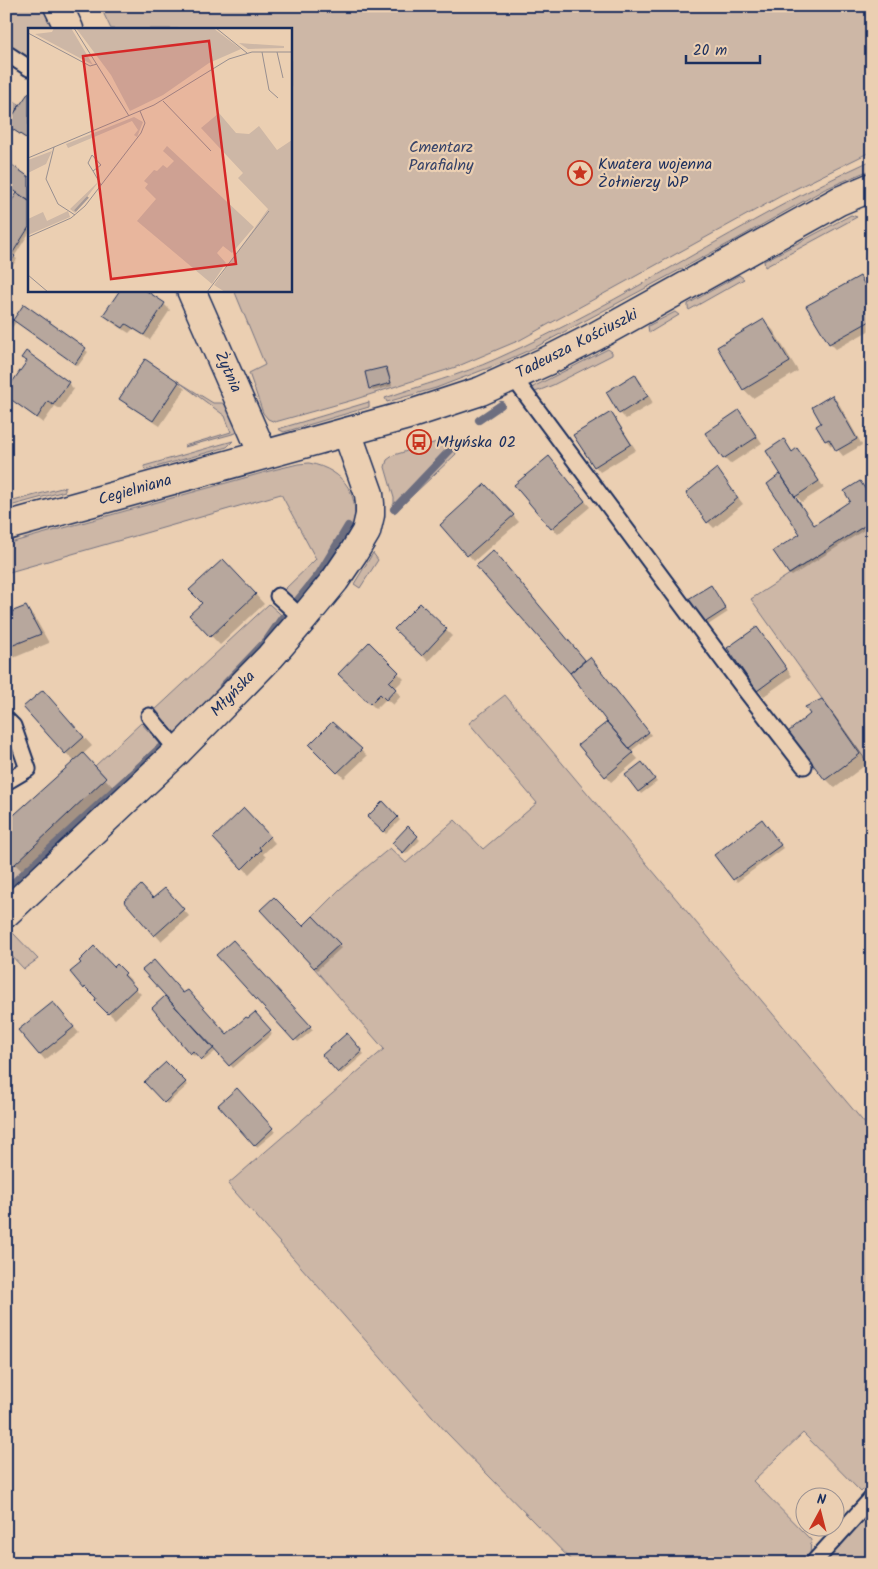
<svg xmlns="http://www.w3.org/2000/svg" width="878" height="1569" viewBox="0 0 878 1569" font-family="Kalam,sans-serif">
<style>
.green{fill:#cdb7a6;stroke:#747382}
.shadow{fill:#0003}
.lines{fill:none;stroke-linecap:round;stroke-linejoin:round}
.stream{stroke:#6d6e7f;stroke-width:8}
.building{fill:#b7a79d;stroke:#1b2f5e}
.service-casing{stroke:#1b2f5e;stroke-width:19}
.minor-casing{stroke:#1b2f5e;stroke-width:31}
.tertiary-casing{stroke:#1b2f5e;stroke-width:31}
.service{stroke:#ebcfb2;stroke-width:15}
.minor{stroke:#ebcfb2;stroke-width:28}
.tertiary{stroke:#ebcfb2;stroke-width:28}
.labels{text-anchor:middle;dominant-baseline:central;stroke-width:4.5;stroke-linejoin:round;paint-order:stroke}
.park-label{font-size:16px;fill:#364369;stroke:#ebcfb2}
.poi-label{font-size:16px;fill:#1b2f5e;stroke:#ebcfb2;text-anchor:start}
.street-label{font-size:16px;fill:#1b2f5e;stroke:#ebcfb2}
.inset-river{fill:none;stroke:#a49895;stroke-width:2.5}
.inset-road{fill:none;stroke:#988f90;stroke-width:1}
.view{fill:#d62828;fill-opacity:0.15;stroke:#d62828;stroke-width:2.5}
.inset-edge{fill:none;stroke:#1b2f5e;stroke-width:2.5}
</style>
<rect width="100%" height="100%" fill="#ebcfb2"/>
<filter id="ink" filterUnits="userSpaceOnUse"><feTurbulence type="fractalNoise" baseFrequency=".02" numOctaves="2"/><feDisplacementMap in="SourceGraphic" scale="10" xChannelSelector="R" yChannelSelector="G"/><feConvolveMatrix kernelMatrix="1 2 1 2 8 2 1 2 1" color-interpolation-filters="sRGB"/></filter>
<g filter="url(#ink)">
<path class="green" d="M6,6H46L57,29H29V60L6,44Z
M79,6H872V151L781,196L520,340L456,367L353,400L275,422L268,419L263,413L249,373L265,365L234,290H290V29H111L102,10L80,8Z
M872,160V169L825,189L737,239L536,347L496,365L436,388L387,402L385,398C422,385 461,375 496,359C626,301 743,219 872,160Z
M851,215L857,217L765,267L764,261Z
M739,275L744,279L689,310L688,308V304Z
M675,312L679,315L649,333L648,326Z
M608,349L612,352V355L553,385L533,393V387Z
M179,382L213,403H222L231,407L238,430L236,433L185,447L184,446L231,432L225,416Z
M369,402V407L284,432L278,429Z
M450,438L456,454L396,511L394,509V498L385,467L387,460L394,455Z
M233,441L227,447L145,470L144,466Z
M309,463C345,470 363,497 351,533L301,605L284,590L316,559L281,494L6,573V544L273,470L298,464Z
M65,487V491L10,506L6,503Z
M872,521V769L751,599Z
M373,553L378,560L360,588L354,584Z
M269,604L286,619L271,638L178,736L154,711Z
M505,695L872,1132V1481L861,1492L803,1433L753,1481L811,1540L810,1556L804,1563H574L447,1433L228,1184L384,1049L314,968L339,944L313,916L340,889L390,848L406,863L455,820L483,849L537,803L469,723Z
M141,723L164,748L16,885L9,887L6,885V871L106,778L95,766Z
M13,933L38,959L24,969L6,950V941Z
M872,1509V1563H820Z"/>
<path class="shadow" d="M29,95V141L10,128L20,107Z
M29,178V233L14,257L17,259L8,273L6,271V212Z
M859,278L865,283L872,296V329L836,349L830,343Z
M122,290H143L164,304L170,310L150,340L133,329L129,333L110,321L105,315Z
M24,306L88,352L78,366L16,322L6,336V317L13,322Z
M764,321L773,330L798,371L753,398L744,390L719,348Z
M23,358L68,383L74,389L60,409L55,406L43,423L6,395L28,362Z
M145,361L179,383L185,389L160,426L126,404L120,398Z
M386,368L389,371L392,386L373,391L370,388Z
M635,376L641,382L653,403L626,419L620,413L607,392Z
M832,397L838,402L862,445L843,456L834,445L831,446L826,440L822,423Z
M739,412L745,418L762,443L730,464L724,458Z
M611,413L616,419L636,450L600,472L595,466Z
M784,441L793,452L797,449L803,455L824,488L802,502L796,496L795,497L815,526L872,500V525L792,576L789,574L801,534L780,476L785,481Z
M554,464L590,507L558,534L552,528Z
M717,470L743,504L714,528L708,522Z
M491,492L519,522L474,561L441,525Z
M496,555L586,662L592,661L651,735L631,751L638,759L611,782L580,746L608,722L571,672Z
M232,569L264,604L220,645L191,615L203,603Z
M713,589L728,612L705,627L702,624Z
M420,605L452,636L428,661L396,629Z
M25,607L34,616L49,643L6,661V615Z
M756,628L762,634L792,676L764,696L758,690Z
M369,644L404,679L394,689L401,696L393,705L386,699L376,709L340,674Z
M43,691L92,746L82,755L114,788L24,873L6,855L75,762L66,753Z
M821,700L830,709L868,763L835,788L826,779L789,732L812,714Z
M333,724L367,756L344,778L311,745Z
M644,767L657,782L641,794L627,775Z
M383,803L400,820L386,834L369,817Z
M250,815L275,843L263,854L266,857L249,874L215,838Z
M764,823L783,848L737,882L715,855Z
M408,828L420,840L406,854L394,843Z
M171,895L189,916L161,941L125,901L153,900Z
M262,910L303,928L313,918L341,948L317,970Z
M233,941L313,1030L298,1042L218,955Z
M117,966L131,980L129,982L141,994L115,1019L96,1001L98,998L92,992L91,993L72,972L114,969Z
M183,995L227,1036L255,1014L272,1034L233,1068L217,1050L204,1061L197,1053L194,1056L191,1053L154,1008L167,997Z
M53,1003L79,1033L45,1060L20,1030Z
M347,1035L364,1054L341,1074L324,1055Z
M166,1063L188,1085L167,1104L146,1082Z
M237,1090L275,1132L257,1147L220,1106Z"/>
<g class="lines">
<path class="stream" d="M479,420L501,405
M394,509L453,447
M297,601L319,574L348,526
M223,686L267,640L282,618
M9,887L162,746"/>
</g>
<path class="building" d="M29,92V140L6,125Z
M7,96L20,105L6,125V97Z
M12,165L29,177V201L6,185V173Z
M17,193L29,201V227L12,254L6,251V209Z
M6,251L15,256L6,269Z
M860,276L872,299V320L829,344L806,306Z
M120,290H145L165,303L144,335L126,324L123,328L103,315Z
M24,304L86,348L75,364L13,320Z
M6,316L13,320L6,330Z
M764,319L790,362L743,390L717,347Z
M26,351L69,382L53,405L48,401L37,418L6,396V391L27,361L21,358Z
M145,359L179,382L153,421L119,399Z
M386,367L391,383L369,389L365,372Z
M635,374L648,396L619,414L606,392Z
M832,395L857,439L836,451L829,439L825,441L816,426L821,423L812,407Z
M739,410L757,437L723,459L705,433Z
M611,412L631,444L594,467L573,435Z
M784,439L792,452L797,448L819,481L795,497L766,451Z
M549,456L585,501L551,529L514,485Z
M717,468L738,498L707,523L686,493Z
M780,474L814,525L850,501L844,491L860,481L872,499V521L789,574L773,551L800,534L767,484Z
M485,484L514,515L467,556L440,525Z
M493,550L585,660L570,673L476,566Z
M223,559L256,594L210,637L189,615L202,603L189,590Z
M711,585L726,609L701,625L685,601Z
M420,603L447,629L422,656L394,629Z
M26,606L41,634L6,648V614Z
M757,627L787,669L757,691L727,648Z
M369,642L399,672L389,682L396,689L386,700L380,694L370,704L338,674Z
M590,657L649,732L629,748L607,722L570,673Z
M43,690L84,737L65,754L23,707Z
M822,699L860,754L825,780L788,732L810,714L805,707Z
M332,722L362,749L337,773L309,745Z
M607,722L633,753L605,777L578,745Z
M83,753L106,778L14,865L6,857V822Z
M642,762L655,779L638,792L625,775Z
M383,801L398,817L383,832L367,817Z
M244,808L270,836L259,847L261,850L242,869L213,838Z
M762,819L781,845L733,880L714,855Z
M408,826L418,836L403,853L392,843Z
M141,885L153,898L165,888L184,909L154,936L124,901Z
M274,897L303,926L313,916L340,944L314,968L260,910Z
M233,940L311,1026L294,1041L216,955Z
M94,946L114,967L117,964L126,973L124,975L136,988L108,1014L95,1001L96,998L85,987L84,989L70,972L81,963L79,961Z
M154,960L183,993L188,990L227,1034L246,1017L248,1018L255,1012L271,1030L229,1066L142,970Z
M165,996L214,1048L201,1060L193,1051L190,1054L152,1008Z
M53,1002L74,1027L39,1055L18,1030Z
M347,1033L362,1051L338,1073L322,1055Z
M166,1062L186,1082L164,1103L144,1082Z
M237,1088L273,1128L254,1146L218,1105Z"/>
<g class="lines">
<defs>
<path id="service" d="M6,53L29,68
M513,377L743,687L804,766
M278,596L303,619
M149,716L178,751
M6,719L13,726L28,769L6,782
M813,1563L872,1498"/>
<path id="minor" d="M58,6L69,29
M191,290L263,454
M6,913L178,751L270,657L303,619L335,580L354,552L366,532L370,515V504L369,494L347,432"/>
<path id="tertiary" d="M6,526L408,415L481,391L547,361L596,336L839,201L872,187"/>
</defs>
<use href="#service" class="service-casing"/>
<use href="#minor" class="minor-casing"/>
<use href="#tertiary" class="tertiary-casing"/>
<use href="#service" class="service"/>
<use href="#minor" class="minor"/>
<use href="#tertiary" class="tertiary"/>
</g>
</g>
<defs>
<symbol id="sight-ring" viewBox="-11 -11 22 22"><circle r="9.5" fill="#ebcfb2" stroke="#c8321e" stroke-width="1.5"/><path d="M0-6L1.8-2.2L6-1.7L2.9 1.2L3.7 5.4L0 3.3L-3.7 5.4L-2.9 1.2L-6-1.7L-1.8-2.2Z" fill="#c8321e"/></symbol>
<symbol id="bus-ring" viewBox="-11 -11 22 22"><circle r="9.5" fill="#ebcfb2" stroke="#c8321e" stroke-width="1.5"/><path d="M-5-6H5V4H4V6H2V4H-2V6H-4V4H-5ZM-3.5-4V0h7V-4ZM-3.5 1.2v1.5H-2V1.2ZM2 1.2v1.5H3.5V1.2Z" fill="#c8321e"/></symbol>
</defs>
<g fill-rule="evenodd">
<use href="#sight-ring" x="566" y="159" width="28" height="28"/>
<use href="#bus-ring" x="405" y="428" width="28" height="28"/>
</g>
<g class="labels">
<g class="park-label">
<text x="441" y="147">Cmentarz<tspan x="441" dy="18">Parafialny</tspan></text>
</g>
<g class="poi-label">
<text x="598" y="164">Kwatera wojenna<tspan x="598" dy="18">Żołnierzy WP</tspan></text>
<text x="436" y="442">Młyńska 02</text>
</g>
<g class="street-label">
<text transform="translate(577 344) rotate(-27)">Tadeusza Kościuszki</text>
<text transform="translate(228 372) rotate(66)">Żytnia</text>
<text transform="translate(135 490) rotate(-16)">Cegielniana</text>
<text transform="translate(233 694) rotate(-46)">Młyńska</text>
</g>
</g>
<g transform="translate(28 28)">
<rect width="264" height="264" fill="#ebcfb2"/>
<path d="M26,0H43L65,37L7,6L24,4ZM48,0H185L213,21L181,35L135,67L102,83L83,47ZM211,15L256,18V20L220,21ZM191,85L208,105L221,106L231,98L249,122L264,112V264H197L186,257L240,181L210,150L215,145L173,100ZM106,89L115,94L109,109L106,107L110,102L104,93L40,120L38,116ZM139,118L226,199L204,225L195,218L189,225L198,235L184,256L109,193L128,171L117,160L120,156L116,153L126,142L129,143L135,137L139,140L146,133L135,123ZM24,123L18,136L0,145V132ZM69,156L47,185L42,181L69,155ZM40,183L42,189L0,207V191L15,184L19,193Z" fill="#cdb7a6"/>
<path class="inset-river" d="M47,183L60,169"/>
<path class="inset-road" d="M46,0L101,88M188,0L219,25M0,5L62,38L69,36M234,24L241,62L250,70M249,24L255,50M135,73L183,123M26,119L18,151L30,176L47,187M0,130L126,77L201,31L224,24H264M65,143L60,135L64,127L73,137L65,143L73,157M0,209L43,190L57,178L113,105L117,95L112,83M0,247L20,264M179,264L241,183"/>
<path class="view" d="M181,13L208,236L83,251L55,28Z"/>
<rect width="264" height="264" class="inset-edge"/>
</g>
<rect width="878" height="1569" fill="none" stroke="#ebcfb2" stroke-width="25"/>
<rect x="12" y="12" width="853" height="1544" fill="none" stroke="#1b2f5e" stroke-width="2" filter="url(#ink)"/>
<g transform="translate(820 1512) rotate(7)"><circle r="24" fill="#ebcfb2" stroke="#988f90"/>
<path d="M0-4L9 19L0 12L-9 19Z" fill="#c8321e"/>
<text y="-8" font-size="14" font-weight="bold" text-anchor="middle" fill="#1b2f5e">N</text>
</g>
<path d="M686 55v8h74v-8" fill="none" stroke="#1b2f5e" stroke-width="2.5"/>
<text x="693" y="55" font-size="15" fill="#1b2f5e" stroke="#ebcfb2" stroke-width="4" paint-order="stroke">20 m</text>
</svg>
